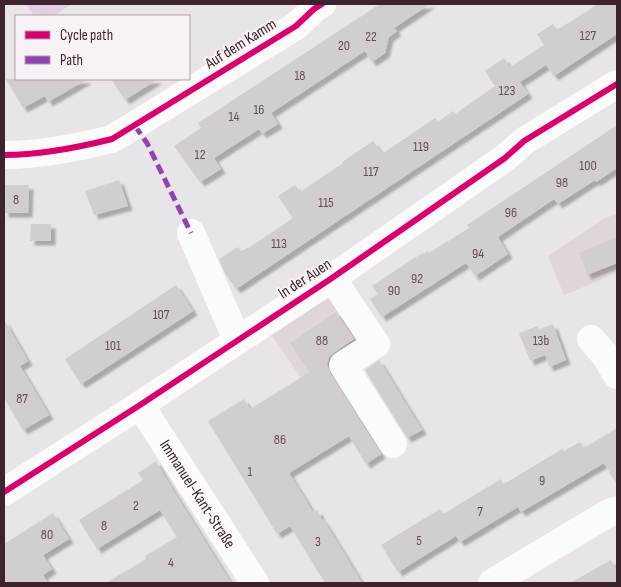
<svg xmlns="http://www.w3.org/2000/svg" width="621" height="587" viewBox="0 0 621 587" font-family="'Sofia Sans Condensed',sans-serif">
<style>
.built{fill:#dfd5dc}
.green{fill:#e2cde2}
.building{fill:#d2cdd1;filter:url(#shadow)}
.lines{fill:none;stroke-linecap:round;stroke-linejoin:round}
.minor{stroke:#fcfbfc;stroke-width:28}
.quiet{stroke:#8e44ad;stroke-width:5;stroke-dasharray:10 5;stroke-linecap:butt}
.cycleway-casing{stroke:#f8f2f7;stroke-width:9}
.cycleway{stroke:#d6006c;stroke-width:6}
.labels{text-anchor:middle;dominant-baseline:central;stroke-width:4;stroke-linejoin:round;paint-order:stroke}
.number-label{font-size:14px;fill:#634e59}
.street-label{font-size:16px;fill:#3d2230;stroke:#f8f2f7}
</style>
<defs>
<filter id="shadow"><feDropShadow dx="4.5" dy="4.5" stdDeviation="1" flood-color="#0004"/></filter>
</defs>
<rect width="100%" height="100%" fill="#e9e4e8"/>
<path class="built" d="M617,214V273L564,295L548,256L605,218Z
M336,293L368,340L312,377L301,378L272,335Z"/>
<path class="green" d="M26,4H72L53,16H34Z"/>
<path class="building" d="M380,4H430L394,28L397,31L389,37L385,53L372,62L365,51L271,113L278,124L262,134L259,129L214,158L221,169L200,182L174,146L201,128L198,123Z
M598,4H617V34L554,76L546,65L520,82L528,94L236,289L225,273L219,259L238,247L241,251L250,247L293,218L278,196L295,185L300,192L343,163L342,162L373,141L382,154L435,118L438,122L453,111L455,114L495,86L485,71L504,58L510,67L544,45L537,34L553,24L557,30Z
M6,79H88L48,102L45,96L23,108Z
M111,79H158L125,100Z
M617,125V168L596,182L595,180L558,204L554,199L498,237L508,254L475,276L466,263L382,317L370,299L378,294L372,286L416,257L428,251L429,253L469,228L467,225Z
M119,180L128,206L94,215L85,191Z
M4,185H29L28,213H4Z
M31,224H51V241H30Z
M617,237V263L587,275L579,253Z
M176,285L193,311L81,384L65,359Z
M336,312L354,339L335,352L329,357L327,365L330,373L381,454L366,464L349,436L289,473L313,512L318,510L322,521L323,519L362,583H325L290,526L277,534L208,421L244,399L250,409L310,372L290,343Z
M4,320L28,361L20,366L49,415L23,430L4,398Z
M553,324L566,360L549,367L545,355L530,361L519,333L538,326L539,329Z
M379,360L422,430L407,438L365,370Z
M617,428V485L604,463L521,512L518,507L460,542L456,536L398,572L381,545L440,509L443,514L501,479L504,484L562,449L564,451L580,442L584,448Z
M156,461L165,477L231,583H106L146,559L145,556L177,537L160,510L97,549L79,520L143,480L138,473Z
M53,513L69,539L43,555L52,569L43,575L48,583H4V544Z
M611,560L617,571V583H570Z"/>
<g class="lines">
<g class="minor">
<path d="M4,155C41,155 76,148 112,139L296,26L314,9L322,4"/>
<path d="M191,233L237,340"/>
<path d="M332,278L376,344L343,365L393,444"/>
<path d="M591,339L605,355L617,375"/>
<path id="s1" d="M140,405L255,583"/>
<path d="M4,492L140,405L332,278L505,158L524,141L617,84"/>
<path d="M492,583L607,514L617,510"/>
</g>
<path class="quiet" d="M135,126L147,143L191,233"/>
<defs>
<path id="cycleway" d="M4,155C41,155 76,148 112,139L296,26L314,9L322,4
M4,492L140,405L332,278L505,158L524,141L617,84"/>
</defs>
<use href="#cycleway" class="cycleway-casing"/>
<use href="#cycleway" class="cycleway"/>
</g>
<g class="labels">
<g class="number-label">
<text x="588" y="35">127</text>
<text x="371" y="36">22</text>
<text x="344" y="45">20</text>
<text x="300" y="75">18</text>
<text x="507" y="90">123</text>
<text x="259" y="109">16</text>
<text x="234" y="116">14</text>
<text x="421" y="146">119</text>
<text x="200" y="154">12</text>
<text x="588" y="165">100</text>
<text x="371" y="171">117</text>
<text x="562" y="182">98</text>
<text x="16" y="199">8</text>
<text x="326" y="202">115</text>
<text x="511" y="212">96</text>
<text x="279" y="243">113</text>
<text x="478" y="253">94</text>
<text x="417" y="278">92</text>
<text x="394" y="290">90</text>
<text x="161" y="314">107</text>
<text x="322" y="340">88</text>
<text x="541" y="340">13b</text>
<text x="113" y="345">101</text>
<text x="22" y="398">87</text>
<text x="280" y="439">86</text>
<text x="250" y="471">1</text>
<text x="542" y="480">9</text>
<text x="136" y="505">2</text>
<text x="480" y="511">7</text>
<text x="104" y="525">8</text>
<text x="47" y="534">80</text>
<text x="419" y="540">5</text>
<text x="318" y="541">3</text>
<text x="171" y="562">4</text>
</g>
<g class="street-label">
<text transform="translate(241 44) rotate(-32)">Auf dem Kamm</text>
<text transform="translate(305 279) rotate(-33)">In der Auen</text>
<text stroke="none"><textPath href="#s1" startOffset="106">Immanuel-Kant-Straße</textPath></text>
</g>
</g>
<rect width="621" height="587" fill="none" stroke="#3d2230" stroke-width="10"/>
<rect x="15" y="15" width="175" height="65" fill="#f8f2f7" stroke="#ad9fa7"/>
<rect x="25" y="31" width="25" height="8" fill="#d6006c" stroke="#ad9fa7"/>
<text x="60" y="40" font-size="15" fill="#3d2230">Cycle path</text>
<rect x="25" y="56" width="25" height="8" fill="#8e44ad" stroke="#ad9fa7"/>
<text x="60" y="65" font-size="15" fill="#3d2230">Path</text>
</svg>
